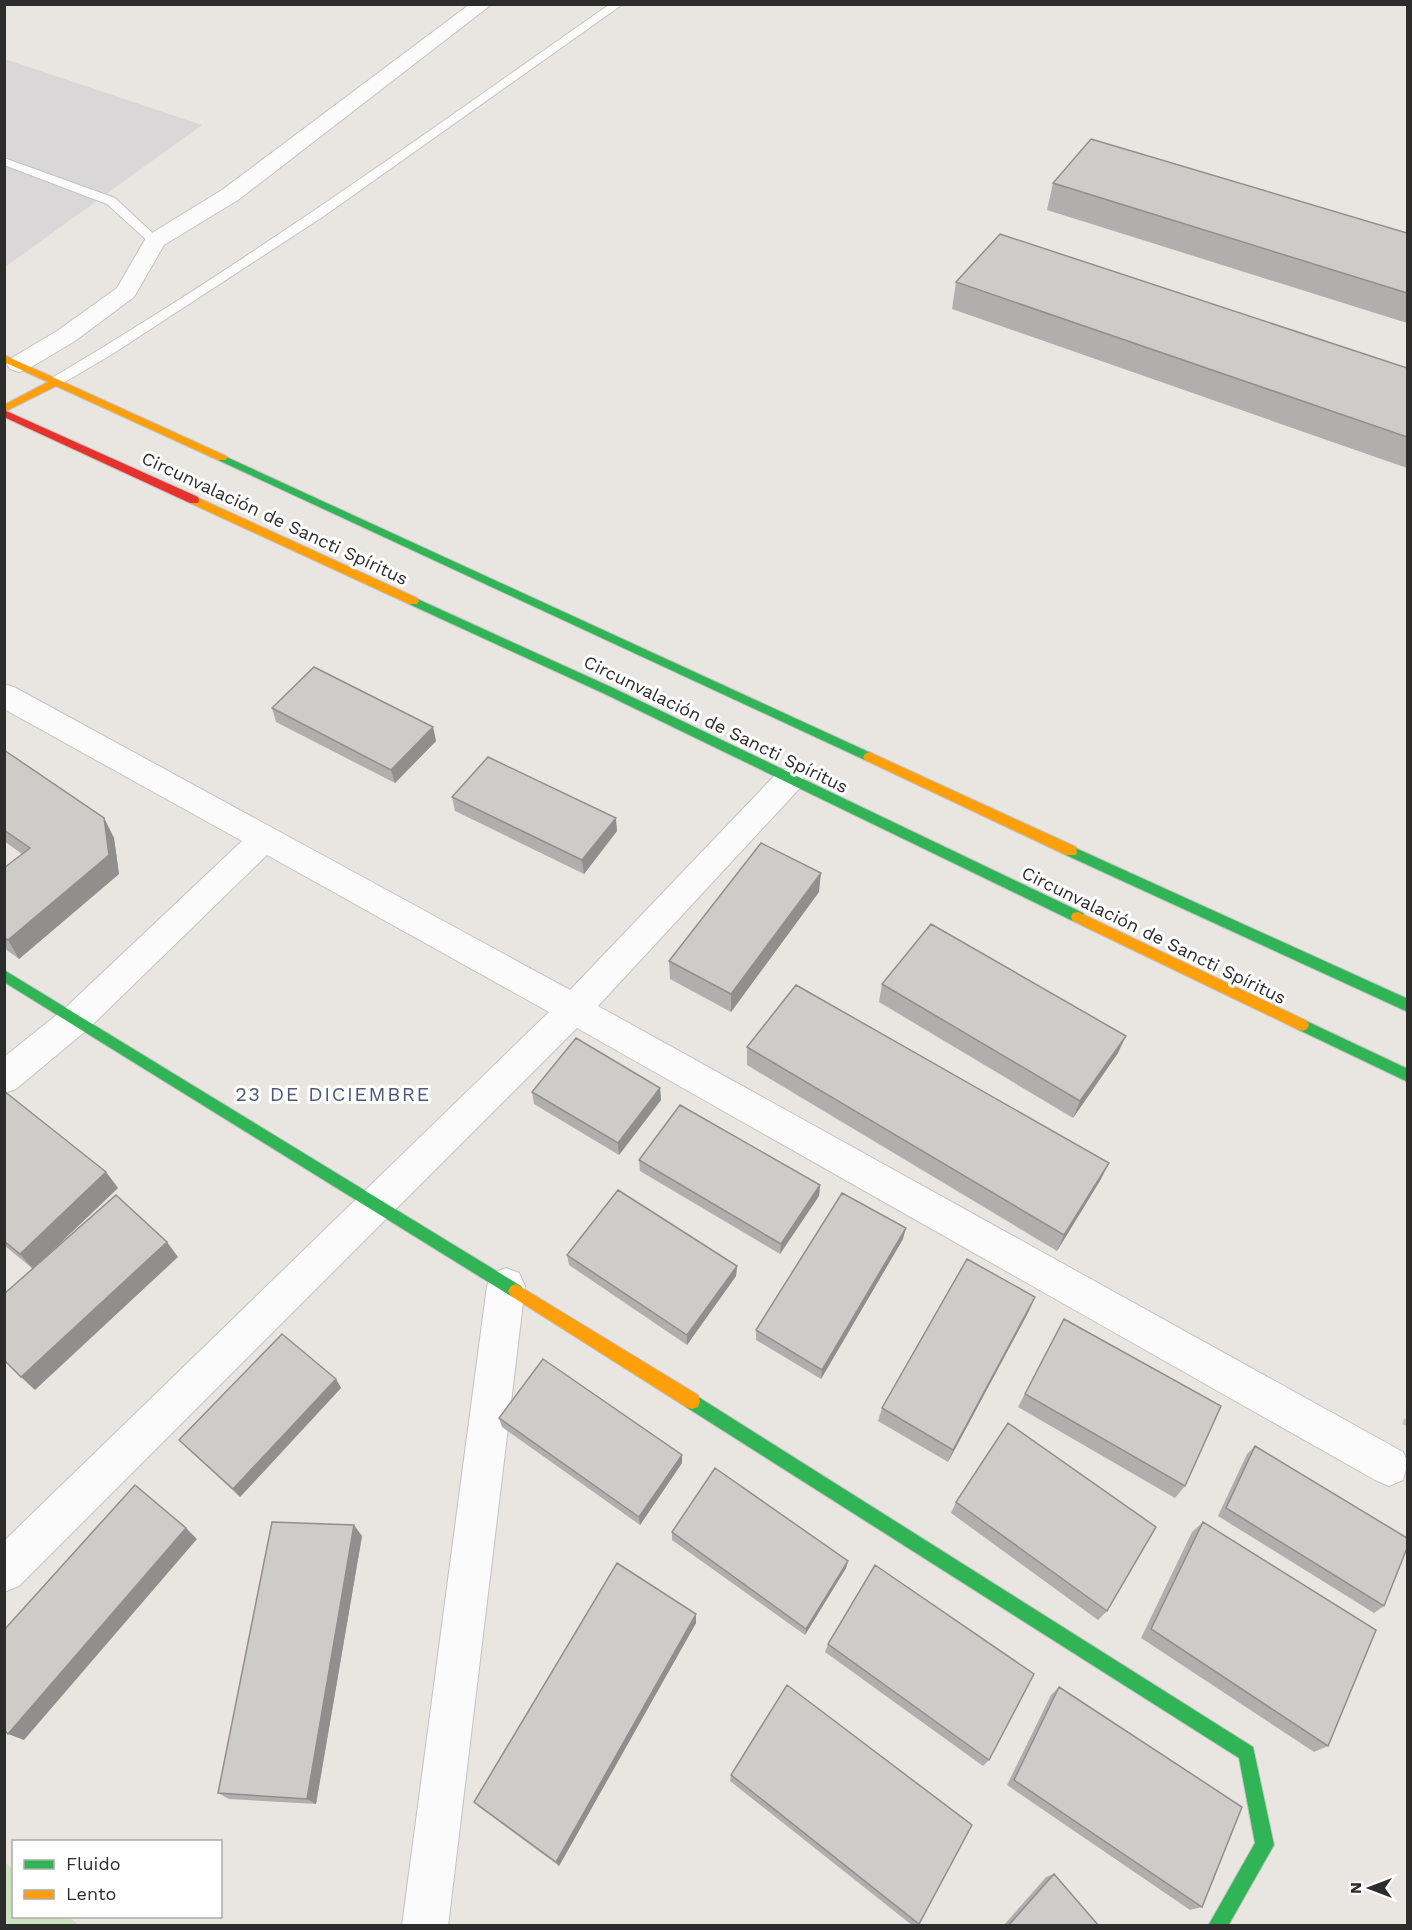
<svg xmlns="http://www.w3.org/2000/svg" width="1412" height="1930" viewBox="0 0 1412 1930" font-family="'Work Sans',sans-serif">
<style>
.industrial{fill:#dad7d9}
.green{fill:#cde2be}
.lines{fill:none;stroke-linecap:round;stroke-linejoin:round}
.lane-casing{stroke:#c4c2c2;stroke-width:2}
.street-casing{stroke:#c4c2c2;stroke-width:2}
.fast-casing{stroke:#c4c2c2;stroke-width:2}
.slow-casing{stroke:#c4c2c2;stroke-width:2}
.jam-casing{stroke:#c4c2c2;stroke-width:2}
.path{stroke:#c8c8c7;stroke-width:4.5;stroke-dasharray:6 4;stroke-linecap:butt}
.lane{fill:#fcfbfb;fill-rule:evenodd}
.street{fill:#fcfbfb;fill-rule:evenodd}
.fast{fill:#30b455;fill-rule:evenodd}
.slow{fill:#ff9f0a;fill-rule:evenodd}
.jam{fill:#e5322d;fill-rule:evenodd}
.wall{fill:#b1afad}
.shaded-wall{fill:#908f8d}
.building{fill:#ceccc9;stroke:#908f8d;stroke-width:1.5}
.labels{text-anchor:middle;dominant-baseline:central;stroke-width:6;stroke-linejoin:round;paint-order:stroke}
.street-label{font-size:18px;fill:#2c2c2c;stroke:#fff}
.neighbourhood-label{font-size:20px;letter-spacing:1.5px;fill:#4f5779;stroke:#fff}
</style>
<rect width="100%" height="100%" fill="#e9e6e2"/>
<path class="industrial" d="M5,59L202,125L5,267Z"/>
<path class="green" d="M5,1862L13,1870L14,1916L69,1917L79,1925H5Z"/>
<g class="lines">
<defs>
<path id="lane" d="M610,4H623L324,216L114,353L60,385H50L48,382L50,379C244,265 426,133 610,4Z
M4,158L115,198L161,241L155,245L151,244L107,204L4,165Z"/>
<path id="street" d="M470,4H492L238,200L164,245L134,297L75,341L28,369L19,372L10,369L7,364L10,359L57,331L117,288L147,236L222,190Z
M4,684L14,687L570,990L778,772L789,768L800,772L804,780L800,788L598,1006L1403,1452L1408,1462L1403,1480L1389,1486L1375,1480L577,1028L19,1586L4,1592V1541L549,1012L267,855L88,1029L16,1089L4,1093V1057L64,1009L242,841L4,709Z
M506,1268L519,1273L525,1286L448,1926H402L487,1286L493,1273Z"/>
<path id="fast" d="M222,455L873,754L875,757L873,760H865L218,460V456Z
M413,597L613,688L1083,913L1085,917L1083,921H1073L605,694L409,604L407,601Z
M1071,846L1408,999V1012L1066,855L1065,851L1066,847Z
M4,970L521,1286L524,1291L521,1296L516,1298L511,1296L4,982Z
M1302,1019L1408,1069V1082L1297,1029L1295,1025L1297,1021Z
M692,1393L1253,1747L1274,1845L1228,1926H1208L1255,1843L1239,1758L686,1407L684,1401L686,1395Z"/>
<path id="slow" d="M4,355L226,456L227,458L226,460H218L56,386L4,412V405L48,382L4,362Z
M194,496L417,598L419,601L417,604H409L190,503L189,500Z
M869,752L1076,847L1077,851L1076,855H1066L865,760L863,757L865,754Z
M1078,912L1307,1021L1309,1025L1307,1029L1302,1031L1297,1029L1073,921L1071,917L1073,913Z
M516,1284L698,1395L700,1401L698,1407L692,1409L686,1407L511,1296L508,1291L511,1286Z"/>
<path id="jam" d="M4,410L198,497L199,500L198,503H190L4,417Z"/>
</defs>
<use href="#lane" class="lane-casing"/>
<use href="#street" class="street-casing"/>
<use href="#fast" class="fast-casing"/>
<use href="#slow" class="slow-casing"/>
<use href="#jam" class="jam-casing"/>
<path class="path" d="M1404,1425L1408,1415"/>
<use href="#lane" class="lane"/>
<use href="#street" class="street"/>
<use href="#fast" class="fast"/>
<use href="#slow" class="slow"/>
<use href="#jam" class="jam"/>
</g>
<path class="wall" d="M1053,183L1407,233V323L1047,210Z
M956,282L1407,368V468L952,309Z
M272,708L433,727L436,741L395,783L276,722Z
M4,750L104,818L114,838L119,874L19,959L4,948V868L22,854L4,841Z
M452,797L617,831L584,874L455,811Z
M819,892L731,1012L670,979L669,961Z
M882,984L1118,1053L1073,1118L879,1002Z
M747,1047L1101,1179L1057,1251L747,1065Z
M660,1088L661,1100L619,1155L534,1104L532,1092Z
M4,1091L106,1172L118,1188L33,1269L4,1245Z
M639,1160L820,1185L819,1196L780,1254L640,1171Z
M903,1239L821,1379L756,1340V1330Z
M567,1255L737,1266L736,1276L687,1345L569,1265Z
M1029,1311L948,1462L878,1421L882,1408Z
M1064,1319L1185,1486L1175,1498L1018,1407Z
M336,1379L341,1388L240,1497L187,1448L179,1440Z
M499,1418L682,1463L640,1525L502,1427Z
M1255,1446L1384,1606L1374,1613L1218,1516L1247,1454Z
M956,1502L1107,1611L1098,1620L951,1513Z
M1203,1522L1328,1746L1314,1752L1141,1638L1192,1532Z
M672,1532L848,1561L846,1568L805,1635L672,1540Z
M362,1536L316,1804L229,1799L218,1793Z
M696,1614V1623L559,1866L479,1807L474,1802Z
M828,1644L989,1760L983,1766L825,1652Z
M1059,1687L1202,1907L1190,1910L1007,1785L1051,1695Z
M731,1775L919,1924L913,1926L730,1781Z
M1054,1874L1099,1926H1003L1046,1877Z"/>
<path class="shaded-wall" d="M433,727L436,741L395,783L391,770Z
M104,818L114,838L119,874L19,959L8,940Z
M616,818L617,831L584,874L582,860Z
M821,873L819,892L731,1012V994Z
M1126,1036L1118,1053L1073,1118L1080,1101Z
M660,1088L661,1100L619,1155L618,1143Z
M1109,1163L1101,1179L1057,1251L1064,1235Z
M106,1172L118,1188L33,1269L20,1254Z
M820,1185L819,1196L780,1254L781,1244Z
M906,1228L903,1239L821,1379L822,1370Z
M167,1242L178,1257L35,1390L21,1377Z
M737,1266L736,1276L687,1345V1335Z
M1035,1297L1029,1311L948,1462L953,1450Z
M336,1379L341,1388L240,1497L233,1489Z
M682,1455V1463L640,1525L639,1517Z
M354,1525L362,1536L316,1804L307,1799Z
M186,1528L197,1539L24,1740L8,1734Z
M848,1561L846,1568L805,1635L806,1629Z
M696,1614V1623L559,1866L556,1862Z"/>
<path class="building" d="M1091,139L1407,233V293L1053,183Z
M1000,234L1407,368V437L956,282Z
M314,667L433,727L391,770L272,708Z
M4,750L104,818L109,855L8,940L4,938V868L30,848L4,830Z
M488,757L616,818L582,860L452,797Z
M761,843L821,873L731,994L669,961Z
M931,924L1126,1036L1080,1101L882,984Z
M796,985L1109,1163L1064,1235L747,1047Z
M576,1038L660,1088L618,1143L532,1092Z
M4,1091L106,1172L20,1254L4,1241Z
M680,1105L820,1185L781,1244L639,1160Z
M618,1190L737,1266L687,1335L567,1255Z
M842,1193L906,1228L822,1370L756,1330Z
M116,1195L167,1242L21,1377L4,1360V1294Z
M967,1259L1035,1297L953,1450L882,1408Z
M1064,1319L1221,1406L1185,1486L1025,1394Z
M282,1334L336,1379L233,1489L179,1440Z
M543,1359L682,1455L639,1517L499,1418Z
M1008,1423L1156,1527L1107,1611L956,1502Z
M1255,1446L1407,1538V1548L1384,1606L1226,1508Z
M715,1468L848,1561L806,1629L672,1532Z
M135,1485L186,1528L8,1734L4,1730V1630Z
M272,1522L354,1525L307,1799L218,1793Z
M1203,1522L1376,1630L1328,1746L1151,1629Z
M617,1563L696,1614L556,1862L474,1802Z
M875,1565L1034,1674L989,1760L828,1644Z
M787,1685L972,1825L919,1924L731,1775Z
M1059,1687L1242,1807L1202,1907L1014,1780Z
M1054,1874L1099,1926H1008Z"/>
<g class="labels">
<g class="street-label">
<text transform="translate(275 518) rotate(25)">Circunvalación de Sancti Spíritus</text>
<text transform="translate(716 724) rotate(26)">Circunvalación de Sancti Spíritus</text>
<text transform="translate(1154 935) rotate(26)">Circunvalación de Sancti Spíritus</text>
</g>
<g class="neighbourhood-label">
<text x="333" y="1094">23 DE DICIEMBRE</text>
</g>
</g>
<rect width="1412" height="1930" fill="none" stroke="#2c2c2c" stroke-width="12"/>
<rect x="12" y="1840" width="210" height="78" fill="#ffffff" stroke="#ababab" stroke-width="1.5"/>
<rect x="24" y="1860" width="30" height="9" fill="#30b455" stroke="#ababab" stroke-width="1.5"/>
<text x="66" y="1870" font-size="18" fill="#2c2c2c">Fluido</text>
<rect x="24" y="1890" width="30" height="9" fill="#ff9f0a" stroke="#ababab" stroke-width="1.5"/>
<text x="66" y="1900" font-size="18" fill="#2c2c2c">Lento</text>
<g transform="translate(1370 1888) rotate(270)" stroke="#ffffff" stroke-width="4.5" paint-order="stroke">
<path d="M0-4.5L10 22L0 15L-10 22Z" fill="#2c2c2c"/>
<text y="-9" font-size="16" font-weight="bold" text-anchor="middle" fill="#2c2c2c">N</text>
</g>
</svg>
